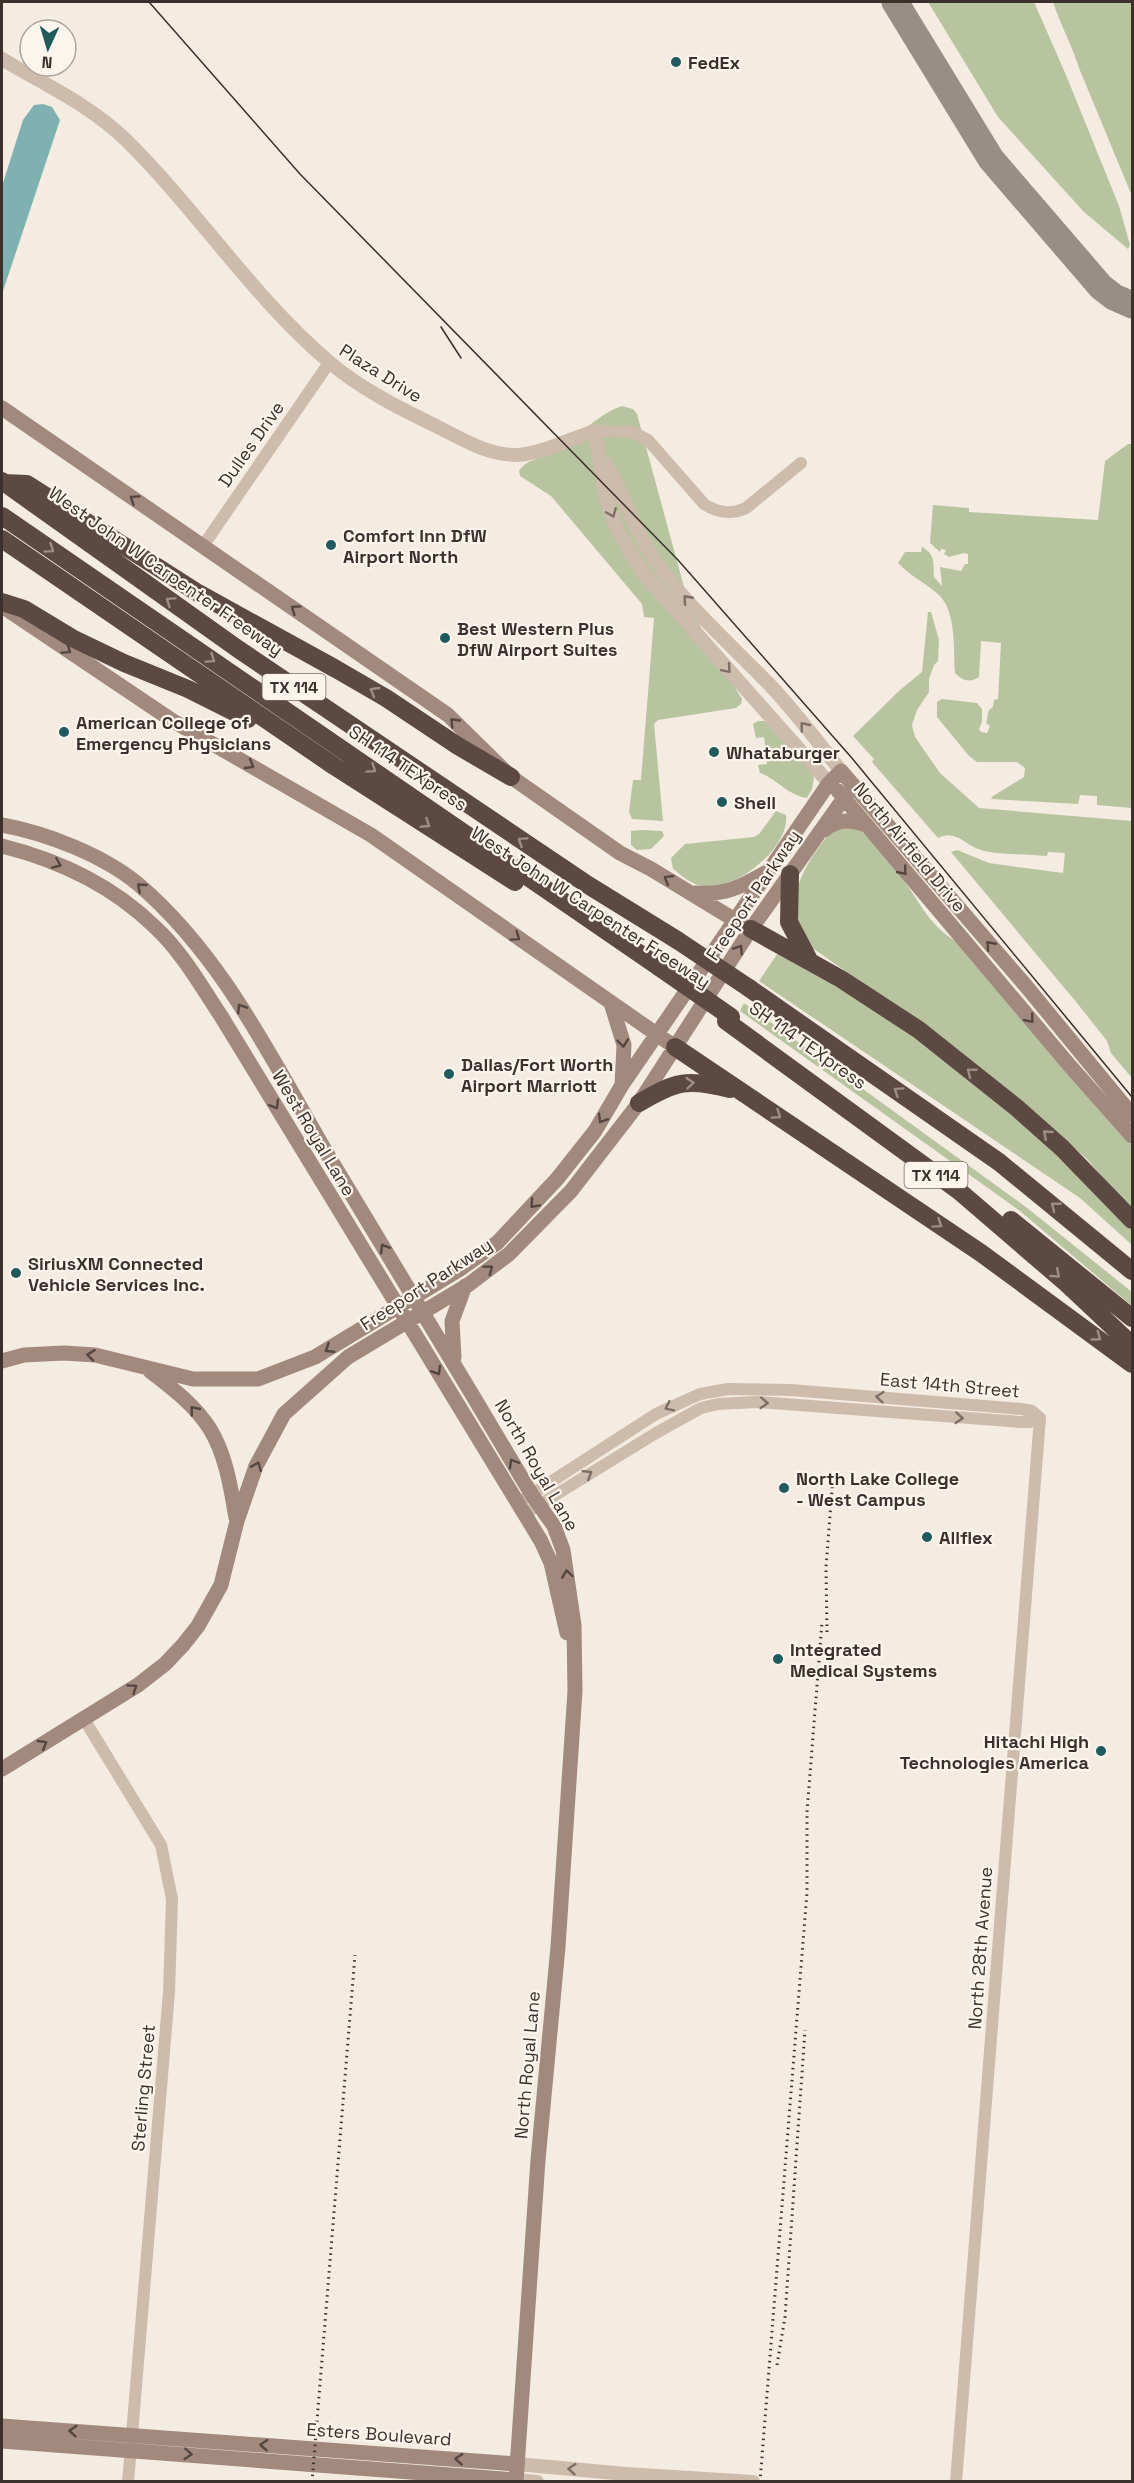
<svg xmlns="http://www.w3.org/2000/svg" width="1134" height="2483" viewBox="0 0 1134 2483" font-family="'Space Grotesk',sans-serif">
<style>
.green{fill:#b8c4a0}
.water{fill:#7fb0b2}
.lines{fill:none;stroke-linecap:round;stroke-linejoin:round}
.taxiway{stroke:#988e86;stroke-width:27}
.minor{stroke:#cdbbac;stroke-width:12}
.tertiary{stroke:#cdbbac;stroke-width:14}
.secondary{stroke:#a18a7d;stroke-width:15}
.motorway{stroke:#5c4a42;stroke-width:18}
.tram{stroke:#3b302b;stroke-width:1.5}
.rail{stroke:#3b302b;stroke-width:3;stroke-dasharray:1.5 4.5;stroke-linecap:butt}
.motorway-bridge{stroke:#5c4a42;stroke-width:18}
.oneway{stroke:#544640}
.oneway2{stroke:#7d6f65}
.oneway3{stroke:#9c8e87}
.poi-dot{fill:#1f5a5e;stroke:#fbf5ee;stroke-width:2}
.labels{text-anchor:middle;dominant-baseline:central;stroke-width:4.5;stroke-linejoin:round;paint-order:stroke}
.shield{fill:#fbf5ee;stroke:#756b66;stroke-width:1.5}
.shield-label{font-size:16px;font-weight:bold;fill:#3b302b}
.poi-label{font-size:18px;font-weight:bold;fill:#3b302b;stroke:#fbf5ee;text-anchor:start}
.street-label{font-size:18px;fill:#3b302b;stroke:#fbf5ee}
</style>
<rect width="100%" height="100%" fill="#f4ebe1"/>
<path class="green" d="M928,2H1034L1066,75L1119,206L1130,245L1128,249L1084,212L998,117Z
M1053,2H1132V196L1079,68C1072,45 1060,24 1053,2Z
M622,406L633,409L637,414L684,587L707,642L742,699L741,704L736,708L658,720L654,724L663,821L632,819L629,812L633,780H641L654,618L644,617L642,604L551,496L520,476L519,471C526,459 541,459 552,453C578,440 593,416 622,406Z
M1128,444H1131L1132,448V808L1097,805V796L1080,795L1078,804L991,799L993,796L1024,777L1025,768L1017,762H977L969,756L937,717V702L942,699L977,703L982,709V722L979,729L981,732L987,733L990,726L986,723L989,710L993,707L994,700L998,699L1001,643L981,641L979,677C969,683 963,681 955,673C953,649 957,613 939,595C926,583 910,576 898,563L905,552H921L922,547C936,555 933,563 934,577L942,586L940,567L961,571L965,564H968V554L964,553L949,557L944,554L946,550L941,549L940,552L930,543L933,505L969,508V512L1098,520L1105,461Z
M928,612H931L939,640L938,661L934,665L929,679V692L917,710L912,725L915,737L940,773L979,808L1132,821V1078L1111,1053L1107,1041L1077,1003L951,852L957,850L989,863L1063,873L1065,853L1048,852L1047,856C1029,854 997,855 981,850C964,845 956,829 938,838L872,762L874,759L853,736L900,690L922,672Z
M758,721H765L812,773L814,778L812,789L807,798C789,796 777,779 760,773L758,765L767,764L764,737L756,738L753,724Z
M776,811L786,815C790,848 734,893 701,886C691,884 681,875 673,869L671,858L685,844L754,837L759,834Z
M855,825C873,841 891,862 905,882C922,906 930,926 957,942L1132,1146V1212L1087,1159L956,1048L811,947C807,940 800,931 797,923C787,889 812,855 832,830Z
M642,830L662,831L664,836L651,849L637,850L631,845V831Z
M780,950L907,1029L1036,1130L1132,1227V1245L1080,1198L759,981Z
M744,1003L1026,1207L1132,1292V1306L1020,1211L740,1011Z"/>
<path class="water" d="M43,104L52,107L60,120L2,294V186L23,120L34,105Z"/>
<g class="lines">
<path class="taxiway" d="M895,2L991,159L1101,287L1114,297L1132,305"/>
<path class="minor" d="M594,431L633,432L648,440L704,504C718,513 731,515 746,508L801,463
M203,546L329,363
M518,1503L656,1414L700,1394L728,1389L791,1390L1021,1409L1032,1411L1040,1418
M531,1510L656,1433L701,1408L718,1404L758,1402L1020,1422H1030L1040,1418
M84,1719L161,1845L172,1899L169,1992L128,2482
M956,2482L1040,1418"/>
<path class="tertiary" d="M2,59C45,85 89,104 126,140C197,210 252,296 328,361C359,388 399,408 436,426C462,439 487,455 517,455C540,454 571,439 594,431C601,456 601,484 609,508C616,531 631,554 644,574L829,783
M605,463C622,491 631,522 648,550C680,600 726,640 768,683C794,710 817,741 841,771
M517,2464L626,2474L753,2482
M516,2480L537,2482"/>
<path class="secondary" d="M2,408L448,715L511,777L620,853L651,869L743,925
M2,606L173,721L371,835L675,1047
M838,791L1070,1066L1132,1136
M2,825C46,833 103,855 138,884C223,956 273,1062 329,1157C397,1270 465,1382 532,1495L554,1526L563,1550L574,1625L575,1691L558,1947L538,2160L516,2482
M824,830C838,819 850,819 866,825
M2,846C58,860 113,886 155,927C182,952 201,986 221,1016L541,1541L551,1563L567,1633
M695,893C725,895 739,888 765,873
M611,1003L624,1045L622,1085
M454,1357L452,1321L465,1286
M2,1361L24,1355L64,1353L95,1355L193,1379H258L315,1357L460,1269L497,1243L557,1179L595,1131L622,1085L829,783L841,771L1026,986L1132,1115
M150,1371C172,1388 195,1405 210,1429C226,1455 231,1489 236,1518
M2,1769L138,1685L165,1664L183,1645L198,1626L221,1585L237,1521L256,1466L284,1414L348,1357L468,1285L509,1254L571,1191L639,1103L751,929L844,798L854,787
M2,2426L517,2464
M2,2441L516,2480"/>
<path class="motorway" d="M2,481L238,649L588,885L677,940
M4,483L27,484L198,593L336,669L386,698L458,746L511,777
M2,516L659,967
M2,539L334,766L515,882
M2,602L24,609L72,638L124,663L188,689L248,719
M790,874L789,922L809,960
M751,929L841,979L919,1030L1017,1108L1062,1148L1132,1220
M749,988L999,1162L1132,1271
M726,1021L959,1191L1066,1283L1132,1345
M675,1047L981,1253L1132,1364
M639,1103C676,1081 688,1078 730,1089
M1011,1220L1132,1318"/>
<path class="tram" d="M149,2L300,174L678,560L851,757L1132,1097
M441,327L461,358"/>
<path class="rail" d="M827,1632L826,1567L833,1477
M777,2365L785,2317L805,2030
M312,2482L355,1955
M760,2482L807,1892V1812L822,1622"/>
<path class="motorway-bridge" d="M677,940L749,988
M659,967L731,1017"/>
</g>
<defs><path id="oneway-chevron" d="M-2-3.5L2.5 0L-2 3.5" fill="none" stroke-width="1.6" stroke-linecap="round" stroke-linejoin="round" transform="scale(1.5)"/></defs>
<g class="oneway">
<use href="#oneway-chevron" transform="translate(134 499) rotate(-146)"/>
<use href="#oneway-chevron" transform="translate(295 609) rotate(-145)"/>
<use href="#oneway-chevron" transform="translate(67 650) rotate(34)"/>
<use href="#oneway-chevron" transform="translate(454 722) rotate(-134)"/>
<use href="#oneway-chevron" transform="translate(250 765) rotate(30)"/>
<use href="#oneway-chevron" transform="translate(57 864) rotate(23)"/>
<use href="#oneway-chevron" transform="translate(903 871) rotate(51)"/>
<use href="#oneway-chevron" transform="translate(668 879) rotate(-149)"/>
<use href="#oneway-chevron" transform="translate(141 887) rotate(-139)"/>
<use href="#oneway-chevron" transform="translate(516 937) rotate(35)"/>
<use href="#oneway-chevron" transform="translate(990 945) rotate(-132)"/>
<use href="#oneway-chevron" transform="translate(739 949) rotate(-57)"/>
<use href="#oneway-chevron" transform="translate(241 1008) rotate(-123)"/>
<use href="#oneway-chevron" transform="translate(1030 1019) rotate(50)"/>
<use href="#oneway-chevron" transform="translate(623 1043) rotate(84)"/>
<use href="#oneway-chevron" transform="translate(275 1105) rotate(59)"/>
<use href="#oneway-chevron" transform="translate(602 1119) rotate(121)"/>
<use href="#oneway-chevron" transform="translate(534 1204) rotate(133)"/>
<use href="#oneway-chevron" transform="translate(384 1248) rotate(-121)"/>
<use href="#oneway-chevron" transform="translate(489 1269) rotate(-37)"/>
<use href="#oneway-chevron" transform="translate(329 1349) rotate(147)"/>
<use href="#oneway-chevron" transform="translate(91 1355) rotate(-173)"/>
<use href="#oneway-chevron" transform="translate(437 1371) rotate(59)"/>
<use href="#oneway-chevron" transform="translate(194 1410) rotate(-129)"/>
<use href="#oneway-chevron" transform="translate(513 1463) rotate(-120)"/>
<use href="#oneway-chevron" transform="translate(257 1466) rotate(-68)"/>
<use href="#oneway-chevron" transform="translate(567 1574) rotate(-98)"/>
<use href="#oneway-chevron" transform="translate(133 1688) rotate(-34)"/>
<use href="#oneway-chevron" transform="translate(43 1744) rotate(-31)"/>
<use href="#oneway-chevron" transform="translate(73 2431) rotate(-176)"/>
<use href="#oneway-chevron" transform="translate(264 2445) rotate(-176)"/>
<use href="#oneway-chevron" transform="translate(188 2454) rotate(5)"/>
<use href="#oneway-chevron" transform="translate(459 2459) rotate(-176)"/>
</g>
<g class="oneway2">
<use href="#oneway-chevron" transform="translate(612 513) rotate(68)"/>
<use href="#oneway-chevron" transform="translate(687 599) rotate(-132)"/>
<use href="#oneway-chevron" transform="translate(727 669) rotate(49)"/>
<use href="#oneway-chevron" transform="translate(804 726) rotate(-129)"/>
<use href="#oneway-chevron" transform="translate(880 1397) rotate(-175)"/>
<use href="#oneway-chevron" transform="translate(764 1403) rotate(4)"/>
<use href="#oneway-chevron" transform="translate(669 1407) rotate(154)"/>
<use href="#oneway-chevron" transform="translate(959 1418) rotate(4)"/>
<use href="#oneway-chevron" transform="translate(588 1474) rotate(-32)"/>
<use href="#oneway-chevron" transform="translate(572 2469) rotate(-175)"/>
</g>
<g class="oneway3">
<use href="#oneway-chevron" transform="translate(50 549) rotate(34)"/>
<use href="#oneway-chevron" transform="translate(170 601) rotate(-145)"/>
<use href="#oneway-chevron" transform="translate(211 659) rotate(34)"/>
<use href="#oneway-chevron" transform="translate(374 691) rotate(-150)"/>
<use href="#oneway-chevron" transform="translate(372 769) rotate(34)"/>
<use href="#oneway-chevron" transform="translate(426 824) rotate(33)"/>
<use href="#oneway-chevron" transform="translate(522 841) rotate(-146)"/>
<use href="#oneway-chevron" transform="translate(971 1072) rotate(-141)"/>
<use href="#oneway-chevron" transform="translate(690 1083) rotate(-5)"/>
<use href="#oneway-chevron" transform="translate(898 1091) rotate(-145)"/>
<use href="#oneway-chevron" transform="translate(777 1115) rotate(34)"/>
<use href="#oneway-chevron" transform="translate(1047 1134) rotate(-139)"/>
<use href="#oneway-chevron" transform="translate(1055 1206) rotate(-141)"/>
<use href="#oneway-chevron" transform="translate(938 1224) rotate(34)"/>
<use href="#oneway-chevron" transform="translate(1056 1274) rotate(41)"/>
<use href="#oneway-chevron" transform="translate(1097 1337) rotate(36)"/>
</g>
<g class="poi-dot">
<circle cx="676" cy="62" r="6"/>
<circle cx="331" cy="545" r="6"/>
<circle cx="445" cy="638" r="6"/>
<circle cx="64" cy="732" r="6"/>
<circle cx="714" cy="752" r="6"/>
<circle cx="722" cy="802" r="6"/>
<circle cx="449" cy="1074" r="6"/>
<circle cx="16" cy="1273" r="6"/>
<circle cx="784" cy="1488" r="6"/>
<circle cx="927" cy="1537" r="6"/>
<circle cx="778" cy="1659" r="6"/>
<circle cx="1101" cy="1751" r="6"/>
</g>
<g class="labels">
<g class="shield">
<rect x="262.5" y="674" width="63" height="26" rx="4.5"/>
<rect x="904.5" y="1162" width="63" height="26" rx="4.5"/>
</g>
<g class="shield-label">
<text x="294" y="687">TX 114</text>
<text x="936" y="1175">TX 114</text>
</g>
<g class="poi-label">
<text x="688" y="62">FedEx</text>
<text x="343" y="535">Comfort Inn DfW<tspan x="343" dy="21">Airport North</tspan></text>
<text x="457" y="628">Best Western Plus<tspan x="457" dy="21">DfW Airport Suites</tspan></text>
<text x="76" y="722">American College of<tspan x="76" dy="21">Emergency Physicians</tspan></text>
<text x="726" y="752">Whataburger</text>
<text x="734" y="802">Shell</text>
<text x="461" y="1064">Dallas/Fort Worth<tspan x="461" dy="21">Airport Marriott</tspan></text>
<text x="28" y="1263">SiriusXM Connected<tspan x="28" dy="21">Vehicle Services Inc.</tspan></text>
<text x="796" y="1478">North Lake College<tspan x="796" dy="21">- West Campus</tspan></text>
<text x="939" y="1537">Allflex</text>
<text x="790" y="1649">Integrated<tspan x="790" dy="21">Medical Systems</tspan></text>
<text x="1089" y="1741" text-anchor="end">Hitachi High<tspan x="1089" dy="21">Technologies America</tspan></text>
</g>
<g class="street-label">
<text transform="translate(381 373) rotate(32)">Plaza Drive</text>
<text transform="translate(251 444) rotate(-55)">Dulles Drive</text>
<text transform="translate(166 571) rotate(35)">West John W Carpenter Freeway</text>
<text transform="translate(408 768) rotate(34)">SH 114 TEXpress</text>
<text transform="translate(910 847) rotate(50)">North Airfield Drive</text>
<text transform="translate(753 895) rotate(-56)">Freeport Parkway</text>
<text transform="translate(591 907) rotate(33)">West John W Carpenter Freeway</text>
<text transform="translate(808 1045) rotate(35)">SH 114 TEXpress</text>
<text transform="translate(314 1133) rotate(59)">West Royal Lane</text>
<text transform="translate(426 1284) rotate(-33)">Freeport Parkway</text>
<text transform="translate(950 1385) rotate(5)">East 14th Street</text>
<text transform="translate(537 1465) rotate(60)">North Royal Lane</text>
<text transform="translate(980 1948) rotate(-86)">North 28th Avenue</text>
<text transform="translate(527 2065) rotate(-85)">North Royal Lane</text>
<text transform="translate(143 2088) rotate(-85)">Sterling Street</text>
<text transform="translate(379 2434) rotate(4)">Esters Boulevard</text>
</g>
</g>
<rect width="1134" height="2483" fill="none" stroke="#3b302b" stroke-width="6"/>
<g transform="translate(48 48) rotate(184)"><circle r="28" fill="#fbf5ee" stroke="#aea6a0" stroke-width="1.5"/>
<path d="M0-4.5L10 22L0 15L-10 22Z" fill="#1f5a5e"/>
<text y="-9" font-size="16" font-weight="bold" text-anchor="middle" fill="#3b302b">N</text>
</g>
</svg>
